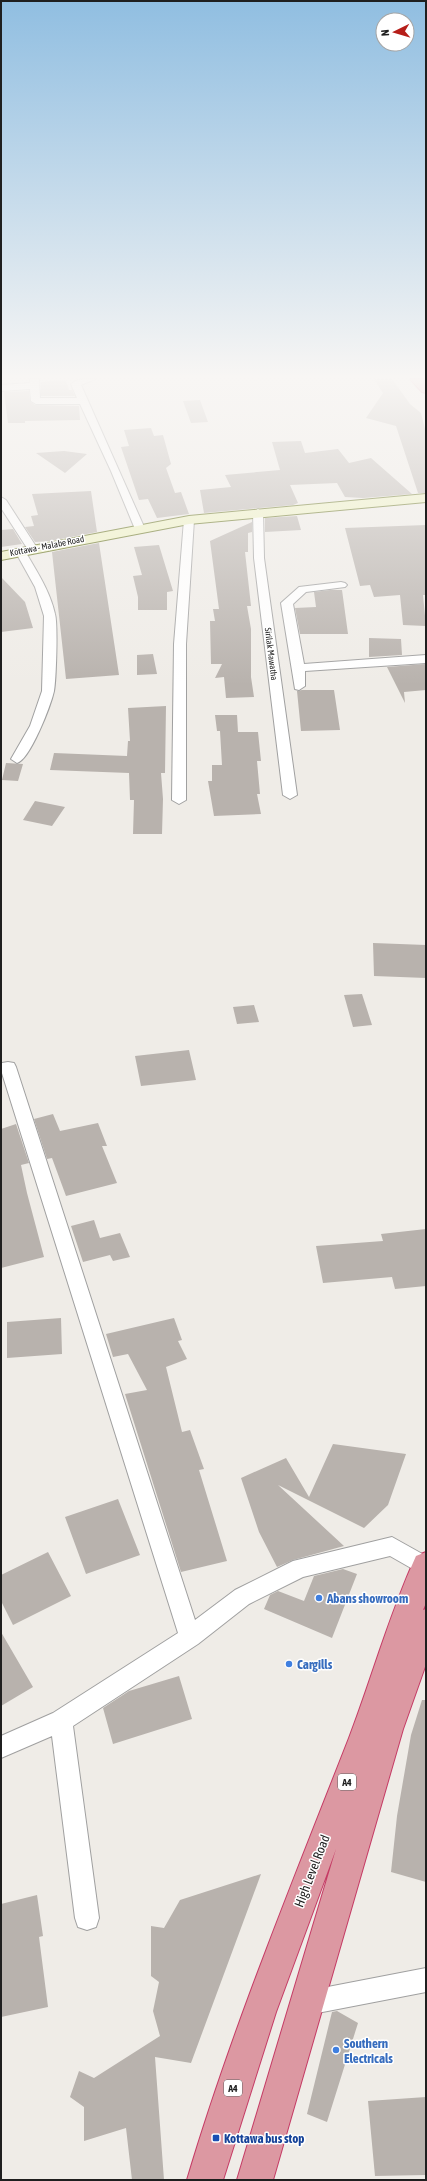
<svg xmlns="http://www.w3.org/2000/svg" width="427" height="2181" viewBox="0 0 427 2181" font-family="'Asap Condensed',sans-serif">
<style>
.building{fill:#b8b2ad}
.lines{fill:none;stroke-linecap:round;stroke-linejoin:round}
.street-casing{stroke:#a0a0a0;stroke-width:2}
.secondary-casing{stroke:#5d6a12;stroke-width:2}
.highway-casing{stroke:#c53b65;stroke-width:2}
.street{fill:#fff;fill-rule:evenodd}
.secondary{fill:#eef2c1;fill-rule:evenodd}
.highway{fill:#dc98a2;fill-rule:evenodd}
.shop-dot{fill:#3f7fe0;stroke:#fff;stroke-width:1.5}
.transit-dot{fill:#1a4fb4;stroke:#fff;stroke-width:1.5}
.labels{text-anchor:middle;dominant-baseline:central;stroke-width:3;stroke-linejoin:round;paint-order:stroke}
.far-street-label{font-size:9px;fill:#1f1f1f;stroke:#fff}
.shield{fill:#fff;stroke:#626262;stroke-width:1}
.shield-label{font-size:10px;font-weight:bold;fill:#1f1f1f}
.near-shop-label{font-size:13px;font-weight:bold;fill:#366cbe;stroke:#fff;text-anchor:start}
.near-street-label{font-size:13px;fill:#1f1f1f;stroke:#fff}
.near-transit-label{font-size:13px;font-weight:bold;fill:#164399;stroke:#fff;text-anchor:start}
</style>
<rect width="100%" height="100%" fill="#efece7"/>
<path class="building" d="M374,379H392L410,404L421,413L426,433V493H418L396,426L366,418L383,393Z
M66,380L69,390H72L75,396H41V382Z
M29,391L30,401L35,405L79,406L80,420L25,421V423H8L4,392Z
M200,400L208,422L191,423L183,401Z
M151,428L154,436L163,435L171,464L166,468L175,493L181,492L189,514L157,518L148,499L139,500L121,447L129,446L124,430Z
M301,441L305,453L338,449L349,463L371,458L412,494L363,498L345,497L337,483L290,485L298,503L293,505L204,513L200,490L231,487L225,475L280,470L272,442Z
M64,451L87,454L65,473L36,453Z
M91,491L97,532L50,541L35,542L25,527L34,526L31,516L38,515L32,494Z
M297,516L301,530L265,532V518Z
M252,522V532L248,533V552H245L251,606H247L251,629V677L254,697L226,698L224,677L215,678L222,664H211L210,621H215L213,609H219L210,541Z
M426,525V595H423L426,626L403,625L400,595L374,597L370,585L360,586L345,528Z
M13,529L22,544L1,547V530Z
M99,543L119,675L66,679L52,552Z
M159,545L173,591L167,592V610H138V597L133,576L142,575L134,547Z
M1,577L25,602L33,628L1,632Z
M330,590H342L348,634H300L295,608L316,607L314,592Z
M369,638L401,639L402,655L369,657Z
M153,654L157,674L137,675V655Z
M426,664V690L404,692L405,703L387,667Z
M302,690H334L340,730L301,731L297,691Z
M166,706L165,773H161L163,799L162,834H133L134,800H130L129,773L50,770L54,753L127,756L128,741H130L128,708Z
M215,715H237L238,732H258L261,761H257L260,794H257L261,814L214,816L208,781H212V765H222L220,731H217Z
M6,763L23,764L18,781L2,780Z
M35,801L65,807L52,826L23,820Z
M373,943L426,945V978L374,976Z
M362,994L372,1025L353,1027L344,995Z
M254,1005L259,1022L237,1024L233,1007Z
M189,1050L196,1080L141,1086L135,1056Z
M53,1114L60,1131L98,1123L107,1146H102L117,1183L66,1196L52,1158L47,1159L34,1119Z
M16,1124L29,1163L21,1165L27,1193L44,1257L1,1268V1129Z
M94,1220L100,1238L120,1233L130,1257L113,1261L110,1255L83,1262L71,1226Z
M426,1229V1286L395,1289L392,1277L323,1283L316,1246L383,1241L381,1234Z
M61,1318L62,1354L7,1358V1322Z
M174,1318L182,1340L178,1341L187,1359L166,1367L182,1432L190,1430L204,1469L199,1470L227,1561L181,1572L125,1394L147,1390L128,1354L113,1357L106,1334Z
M333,1444L406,1454L388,1505L364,1528L278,1485L344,1546L293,1560L277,1567L259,1532L241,1478L286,1458L309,1497Z
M118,1499L140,1555L86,1574L65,1517Z
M48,1552L71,1596L13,1625L1,1601V1575Z
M343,1569L357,1574L332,1638L264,1609L270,1595L278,1591L304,1601L314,1576Z
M1,1632L33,1687L1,1706Z
M179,1676L192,1719L113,1744L103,1708L129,1691Z
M422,1700H426V1882L391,1872L397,1816L411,1735Z
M261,1874L191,2063L155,2057L164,2180H132L126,2128L84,2141V2107L70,2097L79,2071L94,2078L160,2036L153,2011L159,1982L151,1976V1926L164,1928L180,1900Z
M37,1895L43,1936L39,1937L48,2007L1,2017V1904Z
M337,2011L358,2023L327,2122L307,2114L332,2012Z
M426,2097V2175L375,2176L368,2101Z"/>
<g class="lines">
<defs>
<path id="street" d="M30,379H39L40,398H77L71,384C78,378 87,379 95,379L81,385L145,529L144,531L140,532L135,529L111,471L80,404H36L31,401L30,389L1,391V385L30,383Z
M1,497L6,500L37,548L36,550L32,551L27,548L1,508Z
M258,509L263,512L264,558L297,795L290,799L283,795L254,558L253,512Z
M189,517L194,520L186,644V800L179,804L172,800L174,644L184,520Z
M20,548L25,551C37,572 50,591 55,614C58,624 56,680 54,691C51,705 30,760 17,763L11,759L30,726L42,691L44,616L35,587L15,551Z
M341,582L345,583L347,585L345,587L306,592L293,604L304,664L426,655V663L305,671V686L299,690L295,689L281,603L299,587Z
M8,1062L14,1063L16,1067L195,1620L235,1590L293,1561L392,1537L426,1556L425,1576L390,1556L303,1577L249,1604L198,1644L73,1726L99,1918L96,1927L87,1930L78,1927L75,1918L52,1736L1,1758V1736L53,1713L178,1633L1,1070L2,1063Z
M426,1968V1992L307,2015L298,2012L295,2003L298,1994L307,1991Z"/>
<path id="secondary" d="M426,494V502L189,524L1,560V552L189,516Z"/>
<path id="highway" d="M410,379H424L426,382V393L422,392Z
M426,1552V1603L423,1610L426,1609V1664L403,1729L273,2180H237L336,1849L276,2012L223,2180H187C232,2029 292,1884 349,1738C372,1678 389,1615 416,1556Z"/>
</defs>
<use href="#street" class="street-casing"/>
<use href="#secondary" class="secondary-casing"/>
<use href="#highway" class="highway-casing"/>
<use href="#street" class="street"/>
<use href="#secondary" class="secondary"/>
<use href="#highway" class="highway"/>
</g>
<linearGradient id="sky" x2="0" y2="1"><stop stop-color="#90bee1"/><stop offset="0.55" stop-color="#f8f6f4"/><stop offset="1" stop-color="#f8f6f4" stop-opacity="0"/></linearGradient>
<rect width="427" height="685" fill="url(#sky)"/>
<g class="shop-dot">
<circle cx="319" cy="1598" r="4"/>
<circle cx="289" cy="1664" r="4"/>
<circle cx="336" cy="2050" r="4"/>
</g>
<rect class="transit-dot" x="212" y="2134" width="8" height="8" rx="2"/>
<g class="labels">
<g class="far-street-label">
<text transform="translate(47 546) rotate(-11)">Kottawa - Malabe Road</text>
<text transform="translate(271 654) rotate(83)">Sirilak Mawatha</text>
</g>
<g class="shield">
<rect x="338" y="1774" width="18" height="16" rx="3"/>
<rect x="224" y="2080" width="18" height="16" rx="3"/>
</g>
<g class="shield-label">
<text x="347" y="1782">A4</text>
<text x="233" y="2088">A4</text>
</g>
<g class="near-shop-label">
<text x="327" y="1598">Abans showroom</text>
<text x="297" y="1664">Cargills</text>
<text x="344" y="2043">Southern<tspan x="344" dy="15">Electricals</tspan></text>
</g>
<g class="near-street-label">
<text transform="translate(312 1871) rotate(-69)">High Level Road</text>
</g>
<g class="near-transit-label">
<text x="224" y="2138">Kottawa bus stop</text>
</g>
</g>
<rect width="427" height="2181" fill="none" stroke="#1f1f1f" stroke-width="4"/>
<g transform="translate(395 32) rotate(265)"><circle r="19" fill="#ffffff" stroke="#a5a5a5"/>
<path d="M0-3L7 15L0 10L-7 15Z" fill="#b61e19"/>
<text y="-6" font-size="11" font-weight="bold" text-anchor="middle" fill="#1f1f1f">N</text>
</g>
</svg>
